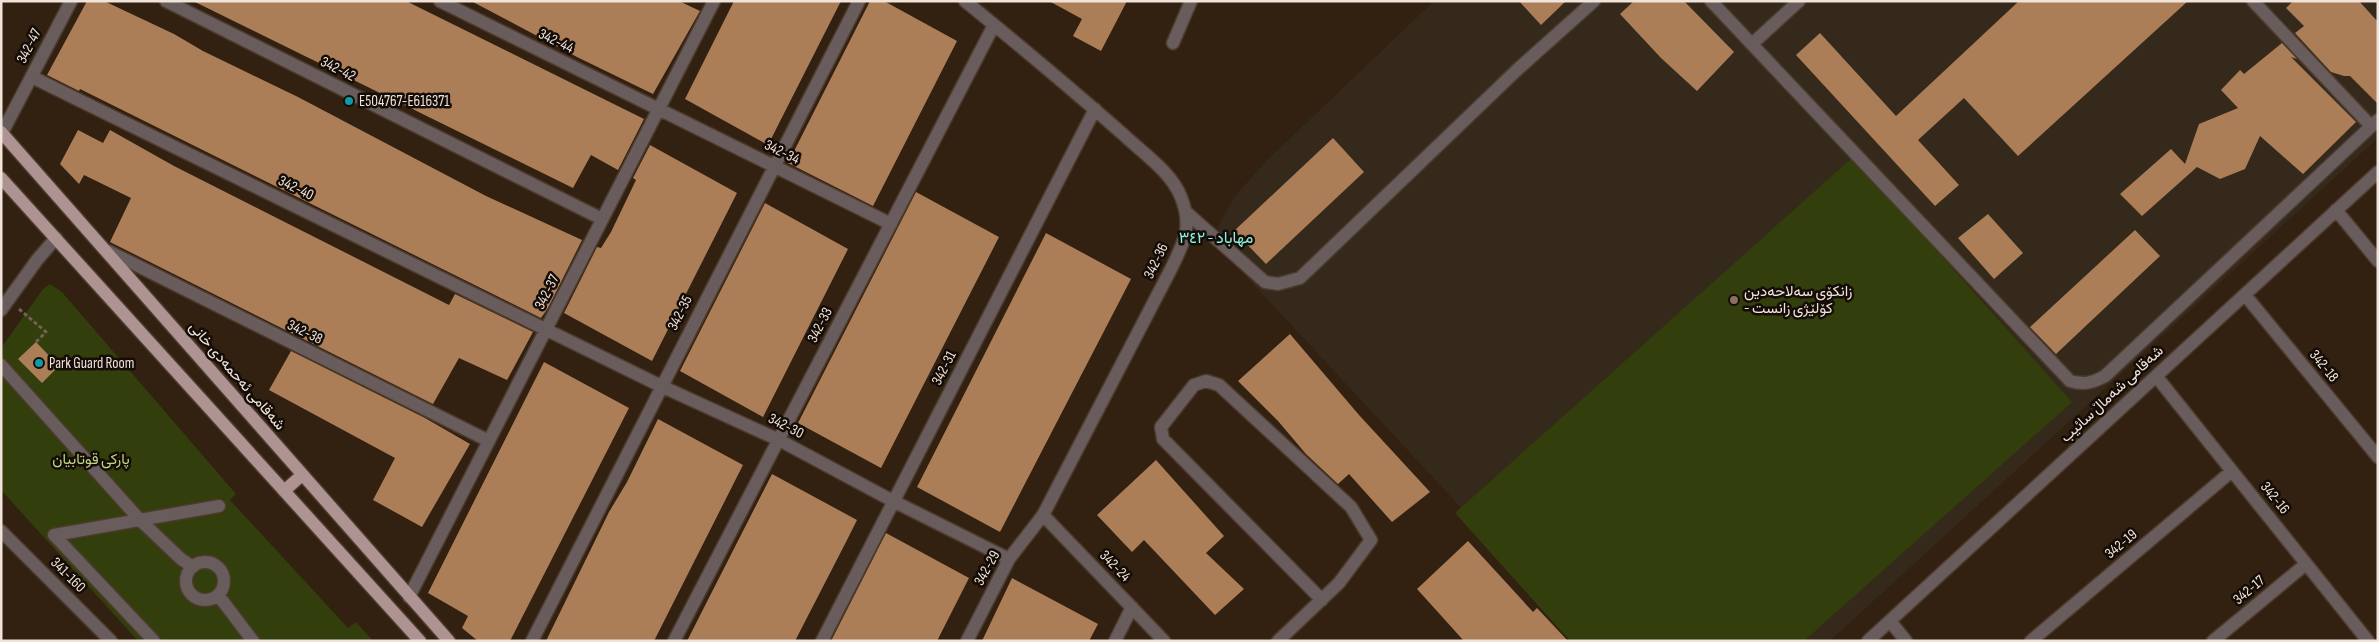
<svg xmlns="http://www.w3.org/2000/svg" width="2379" height="642" viewBox="0 0 2379 642" font-family="'Sofia Sans Condensed',Vazirmatn,sans-serif">
<style>
.education{fill:#35291b}
.park{fill:#323e0b}
.building{fill:#ac7e58}
.lines{fill:none;stroke-linecap:round;stroke-linejoin:round}
.minor-casing{stroke:#4d3b2d;stroke-width:15}
.major-casing{stroke:#4d3b2d;stroke-width:15}
.path{stroke:#726154;stroke-width:3;stroke-dasharray:4 2.5;stroke-linecap:butt}
.minor{stroke:#695c5c;stroke-width:12}
.major{stroke:#ae9393;stroke-width:12}
.culture-dot{fill:#0f9aa8;stroke:#140c06;stroke-width:2}
.education-dot{fill:#8d6e63;stroke:#140c06;stroke-width:2}
.labels{text-anchor:middle;dominant-baseline:central;stroke-width:5;stroke-linejoin:round;paint-order:stroke}
.street-label{font-size:15px;fill:#f0e3da;stroke:#140c06}
.poi-label{font-size:15px;fill:#f0e3da;stroke:#140c06;text-anchor:start}
.park-label{font-size:15px;fill:#bfd685;stroke:#140c06}
.neighbourhood-label{font-size:16px;fill:#89f1e0;stroke:#140c06}
</style>
<rect width="100%" height="100%" fill="#322011"/>
<path class="education" d="M1434,1H2378V138L1830,641H1579L1455,501L1211,239L1235,196L1267,160Z"/>
<path class="park" d="M1853,157L2072,402L1804,641H1570L1455,513Z
M50,284L62,292L236,494L230,500L348,628L356,622L373,641H138L1,490V348L43,289Z"/>
<path class="building" d="M87,1H104L174,34L203,51L298,97L486,196L582,240L548,308L541,318L80,89L79,91L47,75Z
M193,1H406L644,119L618,170L591,155L573,188Z
M471,1H679L700,11L653,94L577,57Z
M734,1H841L768,145L685,99Z
M870,1H884L957,41L873,206L788,163Z
M1049,1H1127L1101,51L1073,36L1082,19Z
M1519,1H1566L1541,25Z
M1634,1H1684L1734,52L1697,91L1661,58L1620,14Z
M2019,1H2188L2018,156L1964,98L1918,140L1959,185L1935,206L1796,55L1820,33L1896,116Z
M2293,1H2359L2378,22V104L2350,76H2344L2331,72L2295,33L2304,26L2286,8Z
M2282,43L2297,59L2291,57L2356,122L2303,174L2260,136L2245,169L2220,179L2197,167L2142,216L2120,194L2171,149L2185,164L2199,124L2238,108L2221,90L2240,70L2244,74Z
M78,130L103,143L110,130L174,166L449,305L455,294L533,332L507,380L459,358L433,404L110,242L131,198L84,175L79,184L60,164Z
M1333,138L1364,172L1266,264L1234,231Z
M650,145L737,193L652,361L564,313L597,247L601,248L611,232L636,180L633,178Z
M916,192L999,237L881,468L798,423Z
M765,203L848,249L763,417L680,371Z
M1988,214L2023,253L1994,279L1958,238Z
M2135,230L2160,256L2056,354L2030,327Z
M1046,233L1131,279L1000,532L917,487Z
M1290,334L1359,415L1430,492L1392,522L1349,474L1338,484L1306,454L1278,421L1238,381Z
M36,342L59,366L42,383L18,359Z
M291,351L425,418L470,444L422,527L373,500L395,458L269,390Z
M544,362L629,408L510,641H478L462,628L468,616L428,593Z
M658,419L743,465L654,641H546L609,512L627,482Z
M1156,460L1224,536L1206,553L1244,589L1215,615L1144,540L1132,552L1097,515Z
M772,474L857,520L846,542L795,641H687Z
M886,533L969,578L937,641H831Z
M1468,541L1533,612L1537,608L1568,641H1464L1417,589Z
M1012,578L1098,624L1089,641H982Z"/>
<g class="lines">
<defs>
<path id="minor" d="M166,1L602,219
M440,1L891,224
M965,1C1019,45 1073,90 1125,136C1144,154 1171,172 1181,197C1193,227 1184,242 1171,269L1043,515L1009,559L967,641
M1711,1L2070,381C2084,385 2092,383 2105,376L2378,120
M2253,1L2371,126
M1173,43L1191,1
M1752,44L1799,1
M32,77L661,386L779,440L893,501L1009,559
M2,133L71,1
M2336,210L2378,261
M1186,212L1265,282L1278,284L1300,278L1518,69L1594,1
M108,251L489,441
M2245,295L2378,457
M1,310L37,260L56,238
M1,365L140,520L181,559L193,567
M2156,376L2368,641
M1043,515L1164,641
M1,531L111,641
M54,535L219,506
M54,535L154,641
M186 581a19 19 0 1 1 38 0a19 19 0 1 1-38 0Z
M218,595L253,641
M409,597L714,1
M1890,621L1906,641
M532,641L859,1
M674,641L994,25
M822,641L1095,109
M1115,641L1132,607
M1278,641L1339,583L1371,540L1351,507L1219,385L1206,381L1194,385L1161,427L1163,439L1322,600
M1868,641L2378,172
M2031,641L2232,471
M2213,641L2306,564"/>
<path id="major" d="M1,132L449,641
M1,178L420,641
M284,491L302,475"/>
</defs>
<use href="#minor" class="minor-casing"/>
<use href="#major" class="major-casing"/>
<path class="path" d="M19,309L46,332L36,342"/>
<use href="#minor" class="minor"/>
<use href="#major" class="major"/>
</g>
<g class="culture-dot">
<circle cx="349" cy="101" r="5"/>
<circle cx="39" cy="363" r="5"/>
</g>
<circle class="education-dot" cx="1734" cy="300" r="5"/>
<g class="labels">
<g class="street-label">
<text transform="translate(556 41) rotate(26)">342-44</text>
<text transform="translate(29 46) rotate(-63)">342-47</text>
<text transform="translate(338 69) rotate(27)">342-42</text>
<text transform="translate(782 152) rotate(26)">342-34</text>
<text transform="translate(296 188) rotate(26)">342-40</text>
<text transform="translate(1156 261) rotate(-64)">342-36</text>
<text transform="translate(547 292) rotate(-63)">342-37</text>
<text transform="translate(680 313) rotate(-63)">342-35</text>
<text transform="translate(820 325) rotate(-63)">342-33</text>
<text transform="translate(305 332) rotate(26)">342-38</text>
<text transform="translate(2324 366) rotate(51)">342-18</text>
<text transform="translate(944 368) rotate(-63)">342-31</text>
<text transform="translate(237 376) rotate(49)">شەقامی ئەحمەدی خانی</text>
<text transform="translate(2112 394) rotate(-43)">شەقامی شەماڵ سائیب</text>
<text transform="translate(786 426) rotate(27)">342-30</text>
<text transform="translate(2275 498) rotate(51)">342-16</text>
<text transform="translate(2121 544) rotate(-40)">342-19</text>
<text transform="translate(1115 566) rotate(46)">342-24</text>
<text transform="translate(987 568) rotate(-61)">342-29</text>
<text transform="translate(68 575) rotate(45)">341-160</text>
<text transform="translate(2249 590) rotate(-40)">342-17</text>
</g>
<g class="poi-label">
<text x="359" y="101">E504767-E616371</text>
<text x="1744" y="291">زانکۆی سەلاحەدین<tspan x="1744" dy="17">- کۆلێژی زانست</tspan></text>
<text x="49" y="363">Park Guard Room</text>
</g>
<g class="park-label">
<text x="91" y="459">پارکی قوتابیان</text>
</g>
<g class="neighbourhood-label">
<text x="1216" y="238">مهاباد - ٣٤٢</text>
</g>
</g>
<rect width="2379" height="642" fill="none" stroke="#f0e3da" stroke-width="5"/>
</svg>
